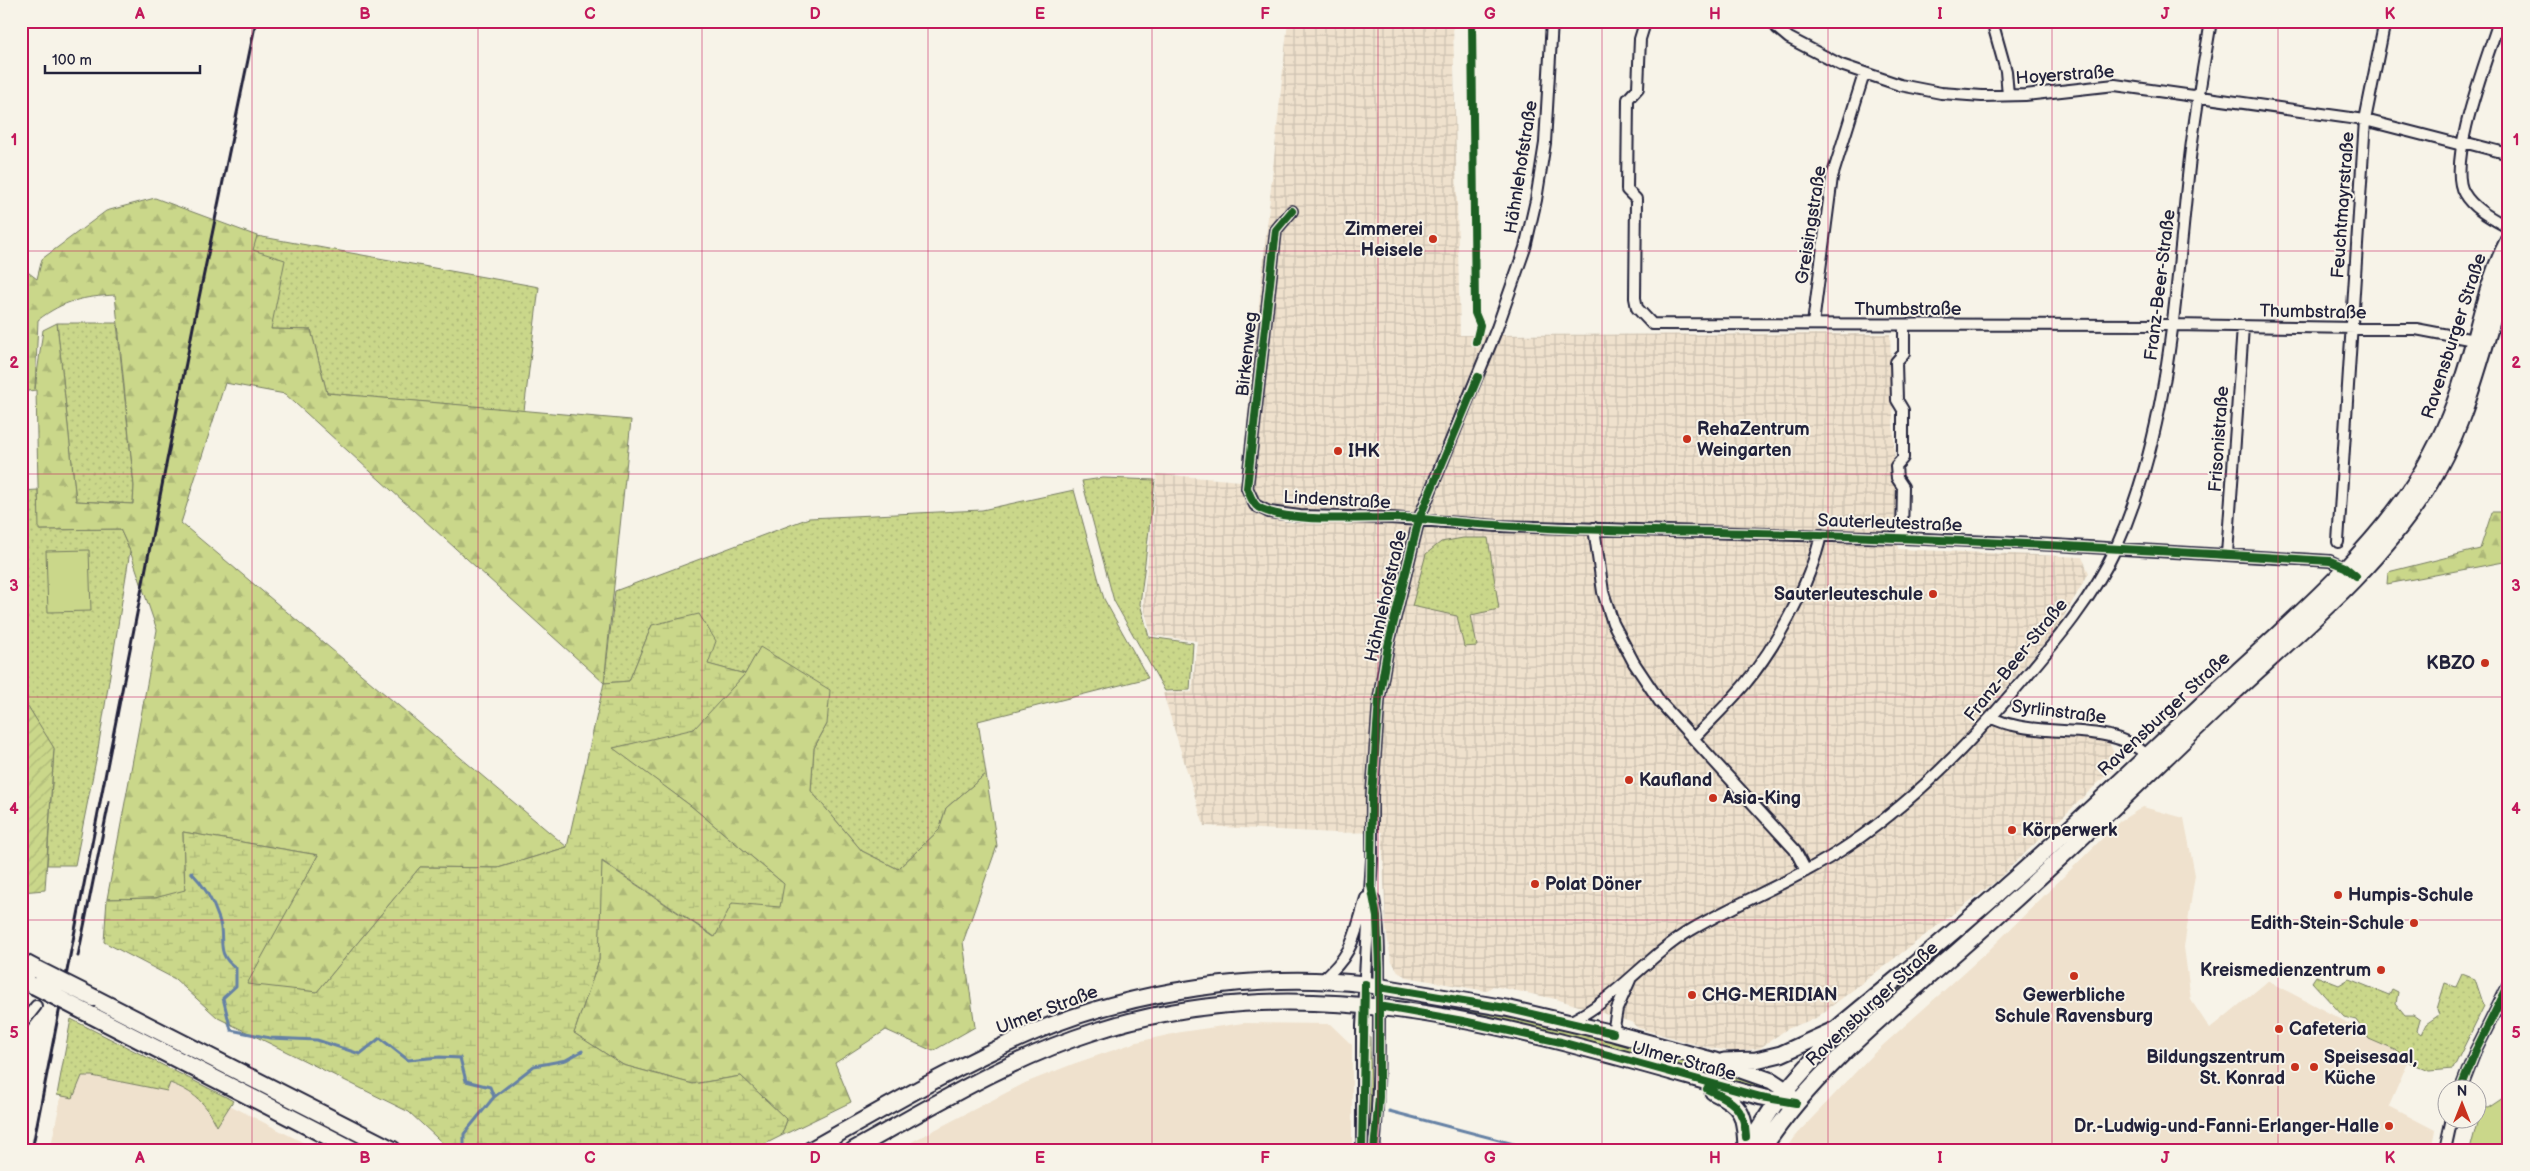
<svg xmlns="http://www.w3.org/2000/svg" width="2530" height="1171" viewBox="0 0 2530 1171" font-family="'Balsamiq Sans',sans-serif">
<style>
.built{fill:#efe1cd}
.industrial{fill:url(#industrial-grid)}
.grass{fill:url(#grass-dots);stroke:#767c62}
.forest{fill:url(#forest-firs);stroke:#767c62;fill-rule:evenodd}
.wetland{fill:url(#wetland-marsh);stroke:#767c62}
.garden{fill:url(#garden-furrows);stroke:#767c62}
.pitch{fill:#cad78a;stroke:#767c62}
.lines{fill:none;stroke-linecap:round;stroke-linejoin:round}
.stream{stroke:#6581a5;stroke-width:3}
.street-casing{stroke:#22223b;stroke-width:14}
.secondary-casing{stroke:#22223b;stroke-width:19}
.primary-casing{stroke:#22223b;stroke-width:20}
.street{stroke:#f7f3e8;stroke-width:10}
.secondary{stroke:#f7f3e8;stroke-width:15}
.primary{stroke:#f7f3e8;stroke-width:16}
.rail{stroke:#22223b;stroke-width:3}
.primary-bridge-casing{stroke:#22223b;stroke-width:20;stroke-linecap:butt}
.primary-bridge{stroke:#f7f3e8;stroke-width:16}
.cycleway-casing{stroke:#f7f3e8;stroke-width:11}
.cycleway{stroke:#1b5e20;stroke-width:8}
.grid{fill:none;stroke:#c2185b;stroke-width:1;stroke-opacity:0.55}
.poi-dot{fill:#c8321e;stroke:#f7f3e8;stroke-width:2}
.labels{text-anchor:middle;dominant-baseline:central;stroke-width:4;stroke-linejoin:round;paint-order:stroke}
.street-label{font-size:18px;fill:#22223b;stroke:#f7f3e8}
.poi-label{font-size:18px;font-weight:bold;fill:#22223b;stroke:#f7f3e8;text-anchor:start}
.neatline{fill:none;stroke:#c2185b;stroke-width:2}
.grid-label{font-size:16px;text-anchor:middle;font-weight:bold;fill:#c2185b}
</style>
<defs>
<pattern id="industrial-grid" width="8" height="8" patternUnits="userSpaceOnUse" patternTransform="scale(1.25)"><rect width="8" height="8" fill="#efe1cd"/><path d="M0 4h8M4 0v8" fill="none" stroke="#cdc1b1"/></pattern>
<pattern id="grass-dots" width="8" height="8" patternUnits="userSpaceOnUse" patternTransform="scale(1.25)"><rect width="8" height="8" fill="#cad78a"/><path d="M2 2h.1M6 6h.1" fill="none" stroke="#adb878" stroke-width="1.8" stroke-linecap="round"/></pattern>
<pattern id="forest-firs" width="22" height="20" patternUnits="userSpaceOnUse" patternTransform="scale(1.25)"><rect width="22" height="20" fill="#cad78a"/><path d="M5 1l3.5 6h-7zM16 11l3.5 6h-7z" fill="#adb878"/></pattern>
<pattern id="wetland-marsh" width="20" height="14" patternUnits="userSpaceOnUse" patternTransform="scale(1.25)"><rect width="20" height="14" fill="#cad78a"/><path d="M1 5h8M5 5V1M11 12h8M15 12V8" fill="none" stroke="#adb878"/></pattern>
<pattern id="garden-furrows" width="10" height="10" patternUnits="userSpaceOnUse" patternTransform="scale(1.25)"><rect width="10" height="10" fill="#cad78a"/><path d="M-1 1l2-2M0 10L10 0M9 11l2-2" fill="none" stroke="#adb878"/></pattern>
</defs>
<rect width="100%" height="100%" fill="#f7f3e8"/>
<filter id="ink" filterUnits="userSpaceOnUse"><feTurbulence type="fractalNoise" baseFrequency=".02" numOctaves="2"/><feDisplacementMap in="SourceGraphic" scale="10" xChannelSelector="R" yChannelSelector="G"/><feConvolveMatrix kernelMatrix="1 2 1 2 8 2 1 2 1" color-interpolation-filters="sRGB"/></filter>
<g filter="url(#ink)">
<path class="built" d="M2143,807L2184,818L2195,875L2184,947L2191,1000L2210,1029L2268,981L2411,1056L2389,1106L2435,1130L2431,1150H1785L1794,1137L1871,1056L1987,952L2120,821Z
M1243,1023L1330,1024L1352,1045V1150H896L1025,1083L1073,1064L1137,1042L1181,1032Z
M68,1064L198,1089L318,1150H50Z"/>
<path class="industrial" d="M1288,21H1453L1460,335L1890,334L1898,549L2082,557L2089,573L2057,628L1992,704L1994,726L2106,737L2119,763L1995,882L1816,1018L1787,1029L1760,1048L1735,1052L1705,1047L1638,1028L1631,1022L1556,999L1493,986L1486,991L1407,977L1399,973L1391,960L1386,929L1382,832L1335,833L1204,826L1163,693L1192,692L1197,641L1151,635L1143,604L1157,474L1241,481Z"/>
<path class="grass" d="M257,236L539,287L524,411L327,393L311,330L271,329L252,249Z
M57,323H117L134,486L133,504L76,501Z
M1103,478L1155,480L1140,604L1149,637L1193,643L1190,690L1165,691L1114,601L1082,481Z
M38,490L40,530L120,529L130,551L97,755L75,865H47L54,749L21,695V491Z
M1074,490L1104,599L1148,678L978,721L986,774L946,808L939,830L898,869L862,851L811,791L814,748L827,724L760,648L745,674L707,664L652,625L629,681L604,683L615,591L809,518L982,510Z
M1463,538H1488L1499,609L1471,615L1477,646L1464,647L1457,616L1412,606L1426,554L1441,542Z
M2247,668L2006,899L1813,1076L1805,1080L1827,1052L2003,896Z
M2462,974L2475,979L2484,1006L2453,1069L2429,1071L2413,1064L2399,1052L2369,1039L2356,1020L2344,1017L2312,982L2316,976L2339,985L2349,979L2389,995L2392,989L2398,992L2396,1004L2405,1015H2413L2420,1020L2417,1031L2421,1034L2426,1024L2439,1015L2437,1009L2445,983L2456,987Z
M1419,1003C1466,1012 1514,1017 1561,1028C1629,1044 1696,1064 1763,1082L1761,1088L1557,1034L1418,1007Z
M71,1019L228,1098L233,1101L217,1126C206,1103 194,1092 170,1083L167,1091L92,1076H82L73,1098L57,1095Z
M1368,1036H1370C1370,1075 1373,1112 1369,1150H1366Z"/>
<path class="forest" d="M155,198L257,236L253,250L285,260L271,329L311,330L327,393L631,420L604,683L285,394L225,383L181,523L567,847L498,868L420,867L317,992L246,985L318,855L183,832L185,891L155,898L107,899L157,630L130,551L120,529L39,530L36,390L21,392V267L37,279L42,259L106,211ZM115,295L134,486L133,504L76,501L57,323L43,330L35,389L38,320C64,300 83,297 115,295Z
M2492,512H2509V561L2387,584L2388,572L2480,549Z
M760,647L830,690L827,724L814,748L811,791L862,851L898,869L939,830L946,808L986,774L997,846L963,942L975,1027L933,1051L886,1030L835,1063L851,1102L781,1136L787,1120L741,1076L693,1084L623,1065L574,1033L599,960L601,861L714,937L732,903L784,884L691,806L612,748L694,728L745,674Z"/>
<path class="wetland" d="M699,614L716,641L708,664L745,674L694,729L613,748L691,806L784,884L780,907L732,903L715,937L602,861L599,960L574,1033L623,1065L693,1084L741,1076L787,1120L781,1136L753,1150H450L409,1112L218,1018L175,979L104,942L107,899L155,898L185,890L183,832L318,855L247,984L317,992L420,867L498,868L567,847L604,683L629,681L652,625Z"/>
<path class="garden" d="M21,695L54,748L45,890L21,892Z"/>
<path class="pitch" d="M89,550L91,611L48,612L46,551Z
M2509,1094V1150H2470L2481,1107L2488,1108Z"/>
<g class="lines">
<path class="stream" d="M191,872C204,885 213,901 219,919C226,939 214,953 236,968V986L223,998L231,1030L270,1038L317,1040L360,1054L380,1038L408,1060L440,1057L460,1058L466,1081L490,1087L494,1097L464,1134V1150
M494,1097L534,1066L566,1060L582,1051
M1389,1111L1537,1150"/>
<defs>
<path id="street" d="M1773,21L1777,28L1789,38L1841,65L1900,85L1941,93L1982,96L2025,95L2115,85L2365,120L2462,145
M1992,21L2006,71L2008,95
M2499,21C2488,56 2446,163 2464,193C2473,209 2493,219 2509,228
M1644,26L1640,39L1638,88L1628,99L1627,190L1636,199L1635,298L1637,308L1652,324L2174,325L2416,329L2474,340
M2463,142L2509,154
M1292,211L1276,230L1247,488L1255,505L1269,512L1300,516L1392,518L1498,526L1902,538L2054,545L2330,561L2349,570
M1813,324L1832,177L1864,74
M1594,528L1603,592L1613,623L1634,663L1660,702L1795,850L1806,871
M1902,538L1903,487L1897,478L1896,466L1903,458V410L1897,400L1896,362L1904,353V325
M2338,542L2365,120L2385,21
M2227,554L2243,327
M1991,718C1998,720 2005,724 2013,725C2058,737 2110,722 2147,755
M1694,738C1711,720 1729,703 1744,685C1776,647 1810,584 1821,535
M1374,899C1380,931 1379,965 1379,998C1379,1049 1379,1099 1374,1150
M1321,981C1354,954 1354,936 1366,898
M1569,1022C1615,1001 1647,956 1691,930C1742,900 1799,879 1849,845C1911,803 1963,751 2012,693C2050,648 2091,602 2116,548C2170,428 2175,296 2189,167C2194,118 2203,70 2211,21
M21,1025L36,1006
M1613,1033L1617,1009L1630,980
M2461,1088L2475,1052L2509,984
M1362,1150V1026L1372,859V796L1379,699L1388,646L1419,519L1497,328L1525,248L1536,200L1545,143L1552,21
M2445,1150L2452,1118"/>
<path id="secondary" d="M1724,1061L1756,1060L1781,1054L1836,1029
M1713,1092C1743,1106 1745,1115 1746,1149
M810,1150C883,1109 957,1065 1034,1032C1133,990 1259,972 1365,984L1506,1008L1613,1033L1715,1061L1772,1081L1787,1091L1792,1098
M853,1150C931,1107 1008,1059 1093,1032C1319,958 1542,1037 1761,1097L1786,1102
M1745,1150L1777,1101L1826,1045L1836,1029C1893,981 1952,935 2007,885C2078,823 2145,757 2214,693C2282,629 2365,561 2416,481C2437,448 2453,412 2464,375C2479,329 2486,282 2509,239
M1762,1150C1814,1070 1890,1011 1960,949C2052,868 2139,783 2227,699C2296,634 2375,571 2426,490C2471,418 2481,347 2509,270"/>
<path id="primary" d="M21,961L38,970
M21,979L35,986
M94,998L393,1150
M91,1015L354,1150"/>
</defs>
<use href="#street" class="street-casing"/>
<use href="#secondary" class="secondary-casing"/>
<use href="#primary" class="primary-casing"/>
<use href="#street" class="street"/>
<use href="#secondary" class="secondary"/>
<use href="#primary" class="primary"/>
<path class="rail" d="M78,956L109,802
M32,1150L195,317L256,21"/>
<defs>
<path id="primary-bridge" d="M38,970L94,998
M35,986L91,1015"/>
</defs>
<use href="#primary-bridge" class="primary-bridge-casing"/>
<use href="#primary-bridge" class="primary-bridge"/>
<defs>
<path id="cycleway" d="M1472,21L1475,313L1480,325L1476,342
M1292,211L1276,230L1247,488C1250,495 1252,503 1258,507C1289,526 1382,515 1422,519C1544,532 1668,530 1791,534C1970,540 2150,550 2330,561L2345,567L2356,576
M1379,987L1506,1008L1613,1033
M1379,1006L1463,1021L1561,1042L1761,1097L1796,1103
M2461,1088L2475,1052L2509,984
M1707,1089C1731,1100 1745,1107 1746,1137
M1362,1150L1365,984
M1374,1150L1379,1097V967L1377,917L1371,885L1372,796L1379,699L1388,646L1419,519L1478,377"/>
</defs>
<use href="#cycleway" class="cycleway-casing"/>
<use href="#cycleway" class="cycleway"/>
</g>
</g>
<path class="grid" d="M252,21V1150M478,21V1150M702,21V1150M928,21V1150M1152,21V1150M1378,21V1150M1602,21V1150M1828,21V1150M2052,21V1150M2278,21V1150M21,251H2509M21,474H2509M21,697H2509M21,920H2509"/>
<g class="poi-dot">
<circle cx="1433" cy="239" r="5"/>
<circle cx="1687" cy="439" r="5"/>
<circle cx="1338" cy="451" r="5"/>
<circle cx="1933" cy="594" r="5"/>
<circle cx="2485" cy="663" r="5"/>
<circle cx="1629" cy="780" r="5"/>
<circle cx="1713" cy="798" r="5"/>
<circle cx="2012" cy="830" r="5"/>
<circle cx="1535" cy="884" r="5"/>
<circle cx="2338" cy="895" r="5"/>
<circle cx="2414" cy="923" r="5"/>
<circle cx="2381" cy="970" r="5"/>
<circle cx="2074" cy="976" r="5"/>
<circle cx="1692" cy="995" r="5"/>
<circle cx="2279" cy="1029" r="5"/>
<circle cx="2295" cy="1067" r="5"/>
<circle cx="2314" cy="1067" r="5"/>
<circle cx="2389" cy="1126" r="5"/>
</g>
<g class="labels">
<g class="street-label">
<text transform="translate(2065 75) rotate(-4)">Hoyerstraße</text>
<text transform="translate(1521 167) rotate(-81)">Hähnlehofstraße</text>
<text transform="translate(2343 205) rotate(-86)">Feuchtmayrstraße</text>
<text transform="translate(1811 225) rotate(-81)">Greisingstraße</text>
<text transform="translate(2160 285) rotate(-83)">Franz-Beer-Straße</text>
<text x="1908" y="309">Thumbstraße</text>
<text transform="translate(2313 312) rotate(1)">Thumbstraße</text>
<text transform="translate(2454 336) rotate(-72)">Ravensburger Straße</text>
<text transform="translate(1247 354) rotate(-84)">Birkenweg</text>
<text transform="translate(2219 439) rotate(-86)">Frisonistraße</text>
<text transform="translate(1337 500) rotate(3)">Lindenstraße</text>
<text transform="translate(1890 523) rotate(2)">Sauterleutestraße</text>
<text transform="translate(1386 596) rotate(-77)">Hähnlehofstraße</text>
<text transform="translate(2016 660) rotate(-51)">Franz-Beer-Straße</text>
<text transform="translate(2059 712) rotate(7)">Syrlinstraße</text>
<text transform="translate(2164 714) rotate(-43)">Ravensburger Straße</text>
<text transform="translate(1872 1004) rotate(-43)">Ravensburger Straße</text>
<text transform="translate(1047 1010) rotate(-21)">Ulmer Straße</text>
<text transform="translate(1684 1061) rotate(15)">Ulmer Straße</text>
</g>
<g class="poi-label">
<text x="1423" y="229" text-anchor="end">Zimmerei<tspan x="1423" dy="21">Heisele</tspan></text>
<text x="1697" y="429">RehaZentrum<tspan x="1697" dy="21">Weingarten</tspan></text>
<text x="1348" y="451">IHK</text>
<text x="1923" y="594" text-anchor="end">Sauterleuteschule</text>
<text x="2475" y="663" text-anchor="end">KBZO</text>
<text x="1639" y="780">Kaufland</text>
<text x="1723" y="798">Asia-King</text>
<text x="2022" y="830">Körperwerk</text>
<text x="1545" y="884">Polat Döner</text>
<text x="2348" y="895">Humpis-Schule</text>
<text x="2404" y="923" text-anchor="end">Edith-Stein-Schule</text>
<text x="2371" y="970" text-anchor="end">Kreismedienzentrum</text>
<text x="1702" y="995">CHG-MERIDIAN</text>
<text x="2074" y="995" text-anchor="middle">Gewerbliche<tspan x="2074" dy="21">Schule Ravensburg</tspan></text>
<text x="2289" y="1029">Cafeteria</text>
<text x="2285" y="1057" text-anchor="end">Bildungszentrum<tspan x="2285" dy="21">St. Konrad</tspan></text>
<text x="2324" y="1057">Speisesaal,<tspan x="2324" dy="21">Küche</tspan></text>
<text x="2379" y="1126" text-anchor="end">Dr.-Ludwig-und-Fanni-Erlanger-Halle</text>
</g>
</g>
<rect width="2530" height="1171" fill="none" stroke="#f7f3e8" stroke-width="55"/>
<g transform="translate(2462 1104)"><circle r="24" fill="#f7f3e8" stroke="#a29fa3"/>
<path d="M0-4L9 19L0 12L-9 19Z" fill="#c8321e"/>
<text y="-8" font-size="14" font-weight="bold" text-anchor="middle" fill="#22223b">N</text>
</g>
<path d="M45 65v8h155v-8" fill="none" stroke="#22223b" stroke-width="2.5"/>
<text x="52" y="65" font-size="15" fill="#22223b" stroke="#f7f3e8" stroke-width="4" paint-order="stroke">100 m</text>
<rect x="28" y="28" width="2474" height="1116" class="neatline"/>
<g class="grid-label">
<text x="140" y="19">A</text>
<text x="365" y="19">B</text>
<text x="590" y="19">C</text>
<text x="815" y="19">D</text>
<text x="1040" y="19">E</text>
<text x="1265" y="19">F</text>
<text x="1490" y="19">G</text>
<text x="1715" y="19">H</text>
<text x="1940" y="19">I</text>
<text x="2165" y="19">J</text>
<text x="2390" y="19">K</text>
<text x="14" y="145">1</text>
<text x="2516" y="145">1</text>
<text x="14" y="368">2</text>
<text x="2516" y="368">2</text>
<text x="14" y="591">3</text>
<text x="2516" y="591">3</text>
<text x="14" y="814">4</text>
<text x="2516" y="814">4</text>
<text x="14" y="1038">5</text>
<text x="2516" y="1038">5</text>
<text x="140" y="1163">A</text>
<text x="365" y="1163">B</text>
<text x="590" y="1163">C</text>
<text x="815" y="1163">D</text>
<text x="1040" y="1163">E</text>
<text x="1265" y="1163">F</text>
<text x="1490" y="1163">G</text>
<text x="1715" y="1163">H</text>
<text x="1940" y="1163">I</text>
<text x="2165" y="1163">J</text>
<text x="2390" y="1163">K</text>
</g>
</svg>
